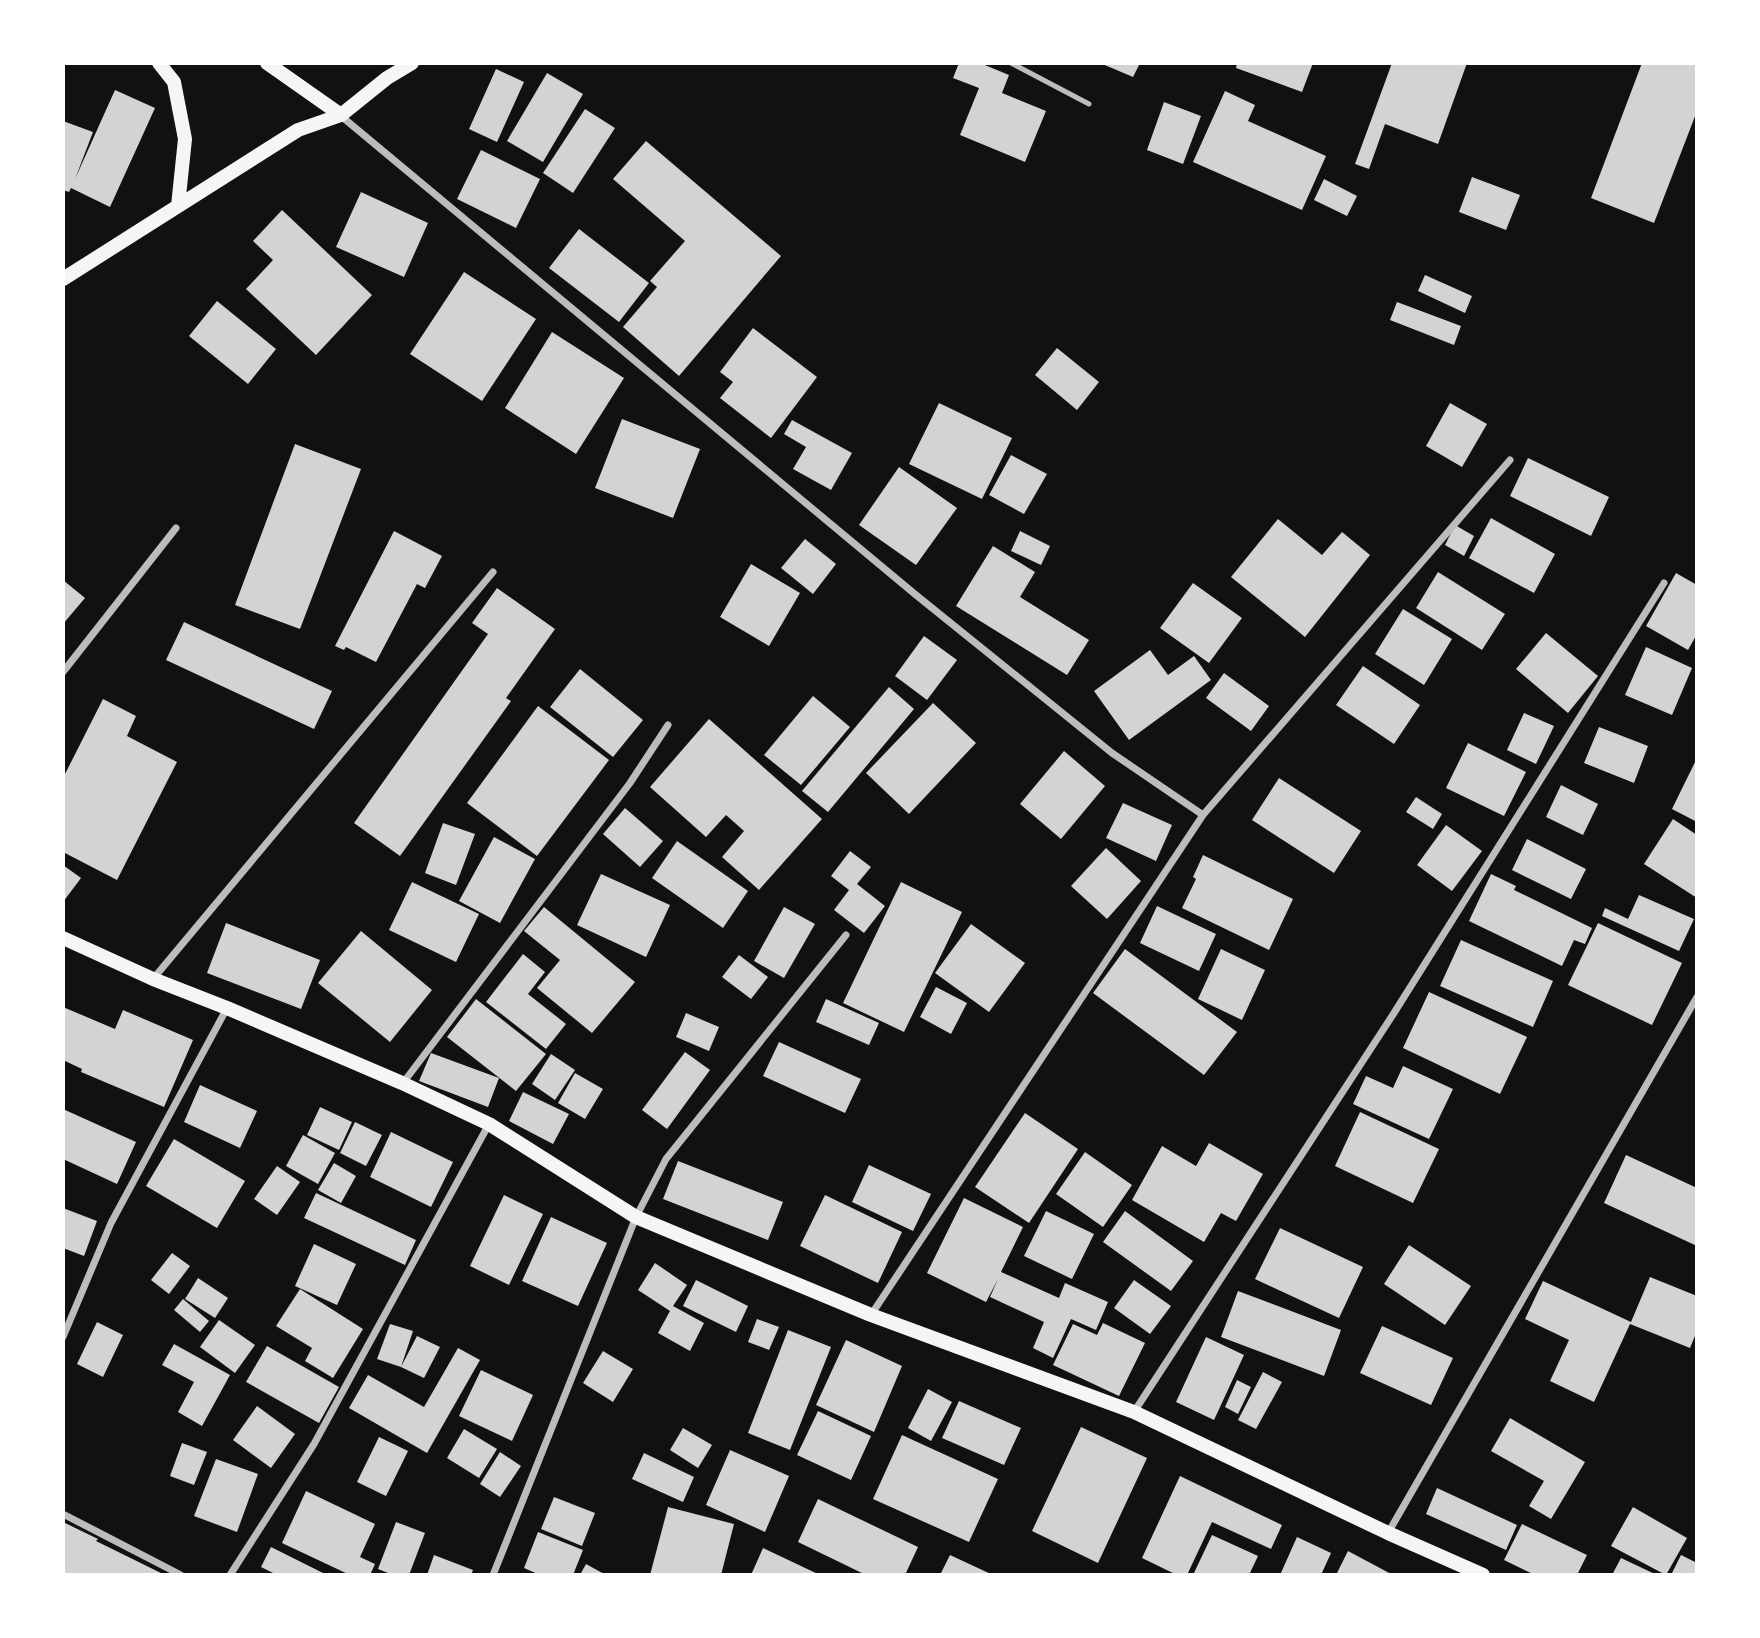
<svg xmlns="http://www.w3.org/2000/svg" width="1760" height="1638" viewBox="0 0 1760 1638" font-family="Ubuntu,sans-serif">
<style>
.building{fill:#d3d3d3}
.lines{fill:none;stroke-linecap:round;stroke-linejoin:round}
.service{stroke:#bcbcbc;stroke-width:5}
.minor{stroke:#bcbcbc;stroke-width:7}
.secondary{stroke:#f5f5f5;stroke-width:14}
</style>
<rect width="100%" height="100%" fill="#111"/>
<path class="building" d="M959,63H980L1009,75L1002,93L1046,111L1025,162L960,135L979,88L953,78Z
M1100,63H1140L1133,77Z
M1237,63H1313L1302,92L1236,68Z
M1392,63H1467L1438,144L1385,124L1369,169L1355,164Z
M1642,63H1697V111L1654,223L1591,198Z
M496,69L524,82L497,142L469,129Z
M547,73L583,94L543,162L507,141Z
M115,90L155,108L110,207L71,188L69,192L63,190V121L93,132L75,179Z
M1225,91L1255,105L1248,121L1326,156L1302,210L1193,162Z
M1164,102L1201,116L1183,164L1147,150Z
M585,109L615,128L573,193L543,173Z
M646,141L781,256L679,376L623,327L657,287L650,281L685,241L613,179Z
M481,150L540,179L516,228L457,199Z
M1472,177L1520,195L1506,230L1459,212Z
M1324,179L1357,196L1347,216L1314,200Z
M361,192L428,223L404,277L336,247Z
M282,210L372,295L316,355L246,289L273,260L253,241Z
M579,229L649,283L619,322L549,268Z
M464,272L536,319L482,401L410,354Z
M1425,275L1472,296L1465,313L1418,291Z
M217,301L276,349L248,384L189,336Z
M1397,302L1461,326L1454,345L1390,320Z
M753,328L817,377L771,438L720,398L733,382L720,372Z
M552,332L624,378L576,454L505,408Z
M1057,348L1099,382L1077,410L1035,375Z
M939,403L1012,438L982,499L909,464Z
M1450,403L1487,424L1462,467L1426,446Z
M622,419L700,449L673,518L595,488Z
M792,420L852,453L831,490L793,469L806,447L784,434Z
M295,444L361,469L300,629L235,605Z
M1011,455L1047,474L1024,514L989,495Z
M1528,458L1609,497L1591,536L1510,496Z
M899,467L957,508L916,565L859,525Z
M1491,518L1555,554L1534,593L1469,558Z
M1278,519L1322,555L1342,532L1370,555L1305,637L1231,577Z
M1455,525L1474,536L1464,556L1445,545Z
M394,531L442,556L425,588L417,584L376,662L346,647L344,650L335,646Z
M1020,531L1050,546L1041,565L1011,551Z
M805,539L836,564L813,594L781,568Z
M993,546L1035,572L1020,597L1089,640L1067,675L956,606Z
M751,564L800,593L769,646L720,617Z
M1438,572L1505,614L1482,650L1416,608Z
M1676,573L1697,585V634L1688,650L1646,626Z
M63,580L85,598L63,624Z
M1193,583L1242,618L1209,663L1160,628Z
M497,588L555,629L506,698L511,701L400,856L354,823L488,634L472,623Z
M1403,609L1452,639L1424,685L1375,654Z
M184,622L332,691L314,729L166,660Z
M1546,633L1598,676L1568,713L1516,669Z
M924,636L957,660L927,700L895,676Z
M1646,647L1692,668L1672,715L1625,695Z
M1150,650L1168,675L1194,656L1211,680L1129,740L1094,691Z
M1363,666L1420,705L1394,744L1336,705Z
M580,669L643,720L613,757L550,707Z
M1224,673L1269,706L1251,731L1206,698Z
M889,687L914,709L828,812L802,791Z
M813,696L850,727L801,785L764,755Z
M103,699L136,716L127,736L177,762L117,880L63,852V778Z
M933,703L976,743L909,814L866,773Z
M538,706L609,760L537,856L467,803Z
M1524,713L1554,726L1536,764L1507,750Z
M709,719L822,819L759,890L722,857L744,831L726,815L706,837L650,787Z
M1599,727L1648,746L1634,783L1584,763Z
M1468,743L1526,772L1504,816L1446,788Z
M1064,751L1105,786L1061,839L1020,804Z
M1697,758V822L1672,809Z
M1279,778L1361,831L1334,873L1252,820Z
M1561,785L1598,804L1583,835L1546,817Z
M1416,797L1442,814L1433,829L1406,812Z
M1123,803L1172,825L1156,861L1106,838Z
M625,808L663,841L640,867L603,834Z
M1673,819L1697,835V898L1644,864Z
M443,823L475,834L456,885L425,873Z
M1446,825L1482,851L1452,891L1417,865Z
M494,837L535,859L500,923L459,901Z
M1527,839L1586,869L1571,899L1512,870Z
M677,841L748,891L723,928L652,878Z
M1106,848L1141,881L1107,919L1071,886Z
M850,851L871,867L857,884L885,906L864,933L834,910L849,890L831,876Z
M1203,855L1293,899L1269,950L1182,908L1196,879L1193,877Z
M63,865L81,878L63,902Z
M601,874L670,905L646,957L577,925Z
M1491,874L1516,886L1514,890L1592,928L1585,944L1574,940L1562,966L1469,921Z
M412,882L479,914L456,962L389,930Z
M901,882L962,912L904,1032L843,1003Z
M1639,895L1694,919L1679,951L1602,916L1605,908L1628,919Z
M1157,906L1216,934L1199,971L1140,943Z
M544,907L635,982L592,1033L537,988L560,960L524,931Z
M784,907L815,924L784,978L754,961Z
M226,923L320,960L301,1009L207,973Z
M1598,923L1682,963L1652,1025L1568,985Z
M971,924L1025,963L989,1012L935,973Z
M361,931L432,990L390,1042L318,983Z
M1461,940L1553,981L1533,1027L1440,986Z
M1125,949L1237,1032L1204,1075L1093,993Z
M1221,949L1265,970L1242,1020L1198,999Z
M523,954L545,972L528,994L566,1024L546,1049L486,1002Z
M739,955L768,977L751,999L722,977Z
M936,987L967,1003L951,1034L920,1017Z
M1429,992L1527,1037L1500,1094L1403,1048Z
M476,999L546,1054L516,1091L447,1037Z
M826,999L879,1023L869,1045L816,1022Z
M63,1007L115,1029L123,1010L193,1040L164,1107L81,1072L82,1069L63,1060Z
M686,1013L719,1027L709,1051L676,1037Z
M779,1042L861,1079L845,1113L763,1076Z
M685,1052L710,1070L667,1129L642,1110Z
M431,1053L499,1078L488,1107L419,1081Z
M551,1054L575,1070L555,1100L532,1084Z
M1403,1066L1453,1089L1429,1139L1353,1104L1366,1076L1393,1088Z
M575,1073L603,1089L585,1119L558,1103Z
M200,1085L257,1111L240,1148L184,1122Z
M523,1092L569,1114L553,1144L509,1121Z
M320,1107L352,1122L339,1150L307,1135Z
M63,1109L136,1142L117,1184L63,1159Z
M1360,1112L1439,1149L1413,1203L1335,1166Z
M1025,1113L1078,1149L1029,1223L975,1187Z
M355,1122L382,1135L366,1166L340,1153Z
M391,1132L453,1162L431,1207L370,1177Z
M303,1135L335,1153L318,1184L286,1166Z
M174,1139L245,1181L217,1228L146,1186Z
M1209,1143L1263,1174L1236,1221L1221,1213L1204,1242L1132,1200L1162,1146L1196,1166Z
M1085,1152L1132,1185L1103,1227L1056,1194Z
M1626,1155L1697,1188V1246L1604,1203Z
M678,1161L783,1202L768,1240L663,1199Z
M334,1163L356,1176L341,1203L318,1190Z
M869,1165L931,1194L913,1231L852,1202Z
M277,1166L300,1182L277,1215L254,1199Z
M316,1193L416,1240L405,1265L304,1218Z
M504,1195L543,1214L509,1285L470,1266Z
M825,1195L902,1232L878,1283L800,1246Z
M964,1198L1023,1227L1001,1272L1059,1298L1065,1283L1108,1302L1096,1330L1071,1319L1053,1358L1033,1348L1044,1322L990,1297L998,1279L986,1302L927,1273Z
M63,1208L97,1221L84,1256L63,1248Z
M1046,1211L1094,1234L1072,1279L1024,1256Z
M1125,1211L1193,1261L1171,1291L1103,1242Z
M551,1217L607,1243L578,1306L522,1281Z
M1280,1228L1363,1267L1339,1318L1255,1279Z
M314,1244L356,1264L337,1305L295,1286Z
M1409,1245L1471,1286L1445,1325L1384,1284Z
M172,1253L190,1266L169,1294L151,1280Z
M655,1263L687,1285L673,1306L704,1323L690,1351L658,1333L670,1311L638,1290Z
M1650,1277L1697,1296V1331L1690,1348L1630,1324L1594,1402L1550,1381L1569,1340L1525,1319L1543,1281L1631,1322Z
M198,1278L228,1298L215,1318L185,1299Z
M696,1280L748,1306L736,1332L683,1306Z
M1134,1280L1171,1306L1150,1334L1114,1308Z
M300,1289L363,1329L333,1378L305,1361L312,1348L276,1326Z
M1238,1291L1341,1330L1324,1376L1221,1337Z
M183,1299L209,1321L200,1332L174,1310Z
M757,1319L779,1327L769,1350L748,1342Z
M219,1320L255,1345L235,1373L200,1347Z
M97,1322L123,1335L103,1377L77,1364Z
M1103,1323L1145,1343L1119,1396L1053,1365L1073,1324L1097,1335Z
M390,1324L413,1331L401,1367L377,1359Z
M1382,1326L1453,1358L1431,1405L1360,1373Z
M788,1330L831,1347L790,1450L748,1433Z
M417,1336L440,1347L424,1378L401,1367Z
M1206,1337L1244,1355L1214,1420L1176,1402Z
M846,1340L902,1366L874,1432L816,1405Z
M174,1344L230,1375L202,1426L178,1412L194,1382L162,1365Z
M267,1346L339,1387L319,1423L246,1382Z
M458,1348L480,1360L427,1453L349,1408L368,1375L424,1407Z
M603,1351L633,1369L613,1402L583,1383Z
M481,1370L533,1395L512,1441L459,1416Z
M1263,1372L1282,1382L1256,1429L1238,1420Z
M1237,1380L1251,1387L1238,1414L1225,1407Z
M928,1389L952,1402L931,1441L908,1428Z
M959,1401L1021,1428L1004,1465L942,1438Z
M257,1406L295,1434L271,1468L233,1440Z
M818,1411L871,1436L851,1480L797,1455Z
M1510,1418L1585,1462L1551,1519L1529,1506L1544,1481L1491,1451Z
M1081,1427L1147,1458L1098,1563L1032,1531Z
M683,1428L712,1445L698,1468L670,1450Z
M464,1429L497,1449L479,1478L447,1458Z
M902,1435L998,1479L969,1542L873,1499Z
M379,1437L408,1451L386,1496L357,1482Z
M182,1443L207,1452L194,1485L170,1476Z
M730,1450L789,1476L765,1532L706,1505Z
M500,1452L521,1466L500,1497L480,1484Z
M644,1453L694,1477L683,1502L632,1479Z
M216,1459L258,1474L237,1532L194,1516Z
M1180,1476L1282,1525L1271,1549L1212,1522L1187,1575H1177L1142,1558Z
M1437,1488L1517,1525L1506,1550L1426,1514Z
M306,1491L375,1524L360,1557L375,1564L370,1575H350L282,1543Z
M554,1497L595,1513L582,1546L541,1529Z
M818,1499L918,1547L905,1575H866L798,1542Z
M668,1507L734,1524L721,1575H650Z
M1633,1507L1687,1538L1666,1575L1611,1546Z
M63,1522L98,1539L96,1541L165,1575H63Z
M396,1522L425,1533L409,1575H393L378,1569Z
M1522,1524L1587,1555L1577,1575H1535L1504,1560Z
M538,1532L583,1550L573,1575H540L524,1568Z
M1212,1535L1258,1556L1249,1575H1193Z
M1297,1537L1331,1553L1321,1575H1280Z
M271,1547L327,1575H277L261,1567Z
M763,1548L820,1575H751Z
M1348,1551L1393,1575H1340L1337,1573Z
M434,1555L473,1570L471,1575H427Z
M950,1555L993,1575H940Z
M1681,1555L1697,1563V1575H1671Z
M1621,1558L1657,1575H1612Z
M586,1564L606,1575H580Z"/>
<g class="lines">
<path class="service" d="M1011,63L1089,104"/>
<path class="minor" d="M341,116L916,595L1112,753L1203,815
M63,672L176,528
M153,979L493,572
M403,1083L630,783L668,725
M871,1315L1203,815L1510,460
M63,1337L111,1223L227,1008
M1134,1412L1394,1013L1664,583
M63,1514L181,1575
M1388,1533L1697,997
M230,1575L314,1444L489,1124
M493,1575L636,1217L666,1159L846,935"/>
<path class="secondary" d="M159,63L174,82L185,139L178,206
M267,63L341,115
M63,279L298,130L341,115L387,78L412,63
M63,938L153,979L227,1008L402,1083L489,1124L636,1217L871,1315L1134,1412L1388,1533L1483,1575"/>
</g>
<rect width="1760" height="1638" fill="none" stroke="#ffffff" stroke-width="130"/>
</svg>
